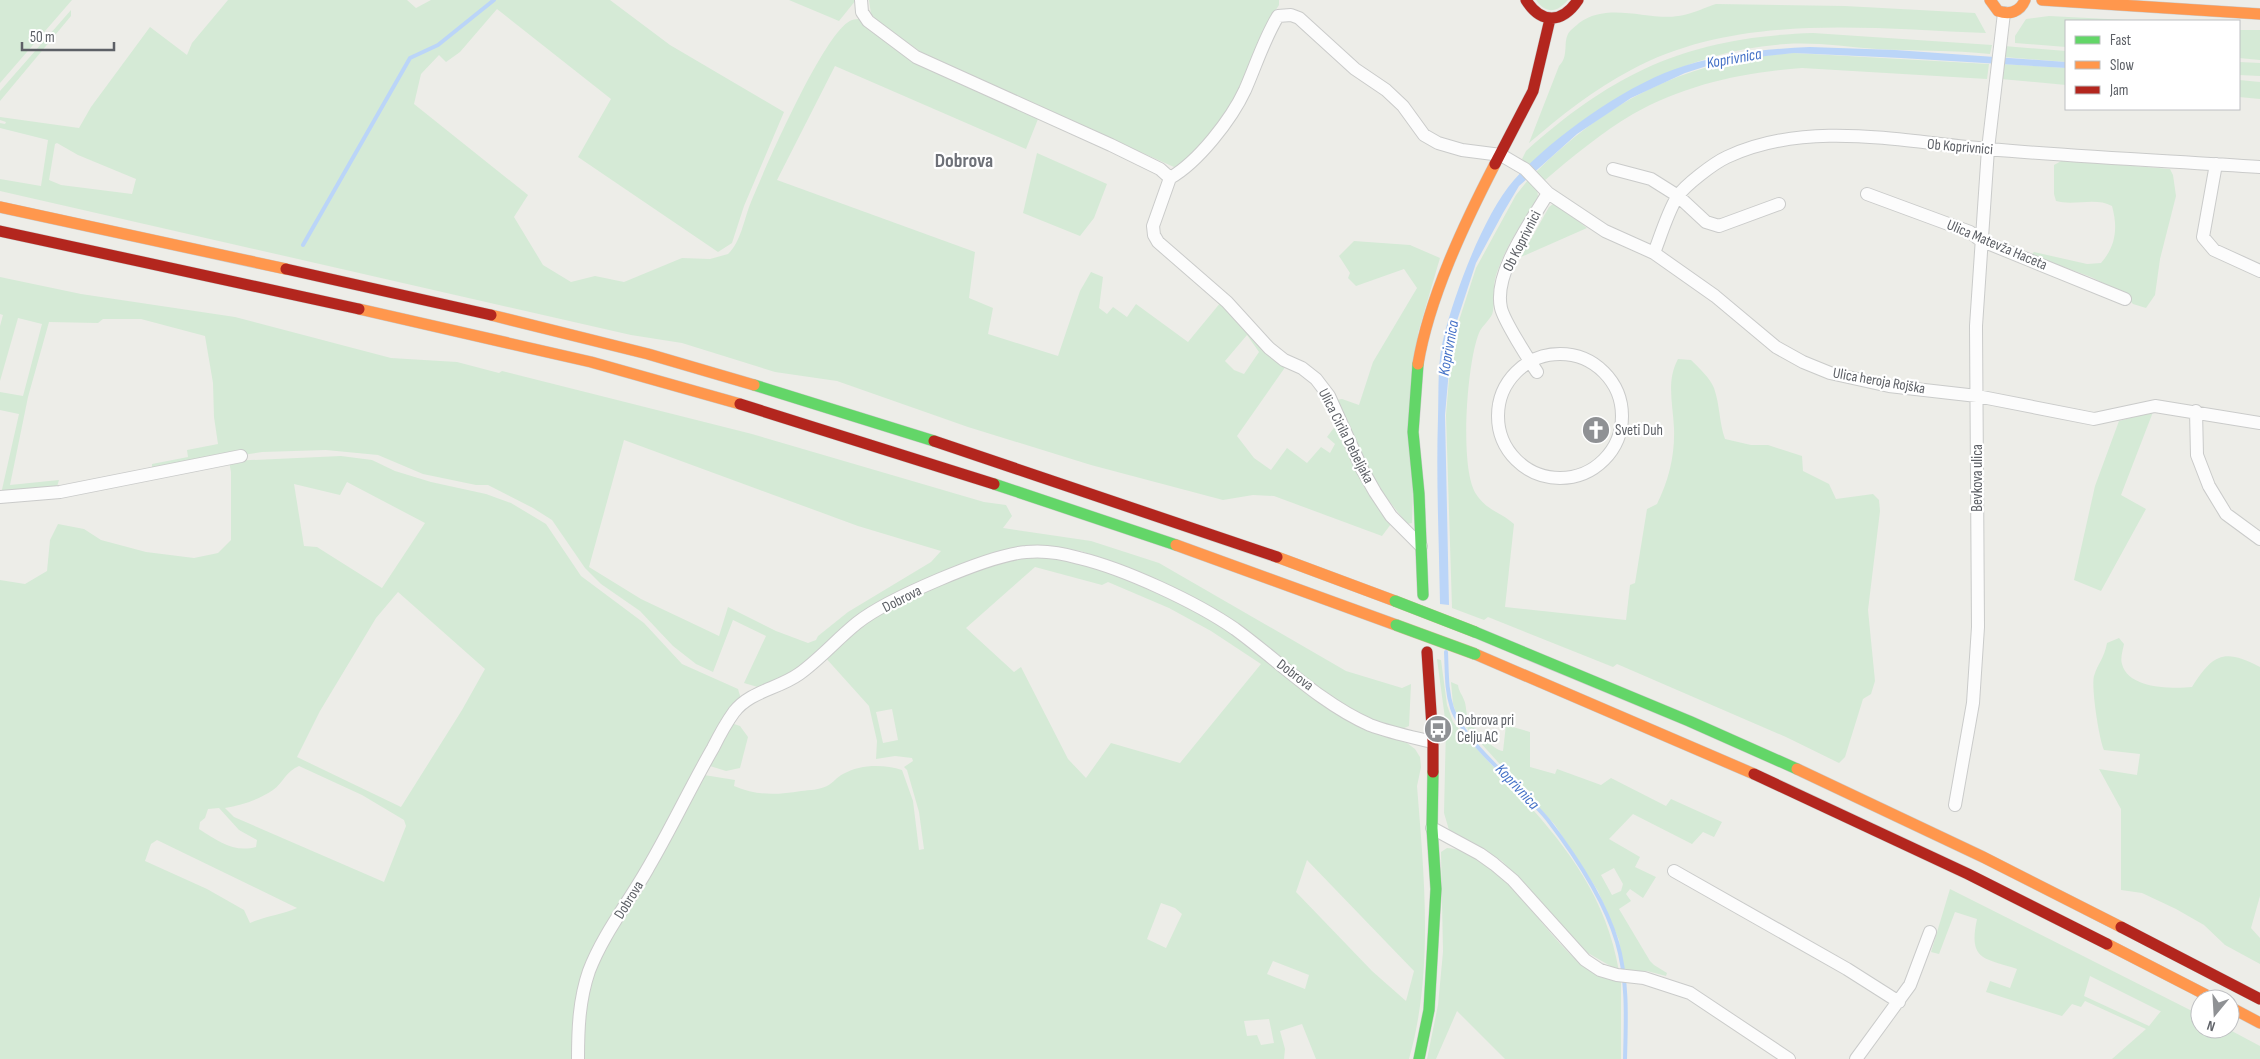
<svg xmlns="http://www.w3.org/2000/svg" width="2260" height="1059" viewBox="0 0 2260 1059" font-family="'Sofia Sans Condensed',sans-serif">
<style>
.green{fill:#d5ead6;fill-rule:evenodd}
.water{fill:#bbd5f8}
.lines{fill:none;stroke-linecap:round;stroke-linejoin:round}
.stream{stroke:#bbd5f8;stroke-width:4}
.street-casing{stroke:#cacbca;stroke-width:14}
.fast-casing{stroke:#cacac9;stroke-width:12}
.slow-casing{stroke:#cacac9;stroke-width:12}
.jam-casing{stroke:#cacac9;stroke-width:12}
.street{stroke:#fcfcfc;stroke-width:12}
.fast{stroke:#63d668;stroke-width:11}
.slow{stroke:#ff974d;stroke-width:11}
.jam{stroke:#b3261e;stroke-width:11}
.fast-bridge-casing{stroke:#c5be94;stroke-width:12;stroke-linecap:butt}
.fast-bridge{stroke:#63d668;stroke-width:11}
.labels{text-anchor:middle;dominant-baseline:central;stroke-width:4.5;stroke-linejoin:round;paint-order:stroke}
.street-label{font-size:15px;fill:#5d6066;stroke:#fff}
.poi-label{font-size:15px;fill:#5d6066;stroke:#fff;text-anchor:start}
.water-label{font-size:16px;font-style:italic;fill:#4471c7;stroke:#fff}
.district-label{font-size:20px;font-weight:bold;fill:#6e7178;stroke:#fff}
</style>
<rect width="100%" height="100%" fill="#edede8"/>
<path class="green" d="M0,0H72L0,83Z
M228,0H407L416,8L431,0H610L670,45L784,112L744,206L732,243L718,252L578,157L611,99L497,9L460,52L446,62L439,55L421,74L414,104L528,195L514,217L543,265L571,282L595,276L624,282L682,258L710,259L728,254C741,242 744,219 751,202C764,171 825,29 852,20C855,19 857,19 860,19L978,91L1038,119L1026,149L835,66L777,180L975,252L969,298L993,308L988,334L1058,356L1080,291L1091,272L1103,277L1099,308L1107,314L1113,307L1127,317L1136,304L1188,342L1221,302L1286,366L1237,436L1254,458L1271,470L1287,448L1307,463L1321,447L1330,453L1335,444L1327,437L1336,425L1353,466L1368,493L1391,524L1382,536L1274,496L1253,495L1223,500L1091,465L968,427L837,381L775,372L682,343L631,335L0,191V179L41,186L48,140L0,128V123L5,124L6,122L0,120V117L79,128L91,107L150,27L187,55L192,43ZM57,143L78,155L136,179L132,194L61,185L49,180L55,144ZM1247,335L1259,352L1244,374L1234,370L1225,361Z
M789,0H856L839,21Z
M869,0H1279V5L1270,19L1241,88L1225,116L1180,166L1174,167L931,59L878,22L871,14Z
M1536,0H1568C1557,13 1546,14 1536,0Z
M1716,4L1845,6L1975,13L1986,33C1870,29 1738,12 1631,70C1593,90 1562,115 1529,143L1559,66C1569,56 1563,44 1568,34C1570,30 1576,26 1579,23C1610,0 1652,23 1684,15C1694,13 1706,7 1716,4Z
M71,10V16L0,101V91Z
M2049,16L2147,21H2066V47L2015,43V36L2026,19Z
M2239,30H2260V60L2239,58Z
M1813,33L1992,45L1990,54C1953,50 1914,51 1877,49C1846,47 1817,42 1786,44C1686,50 1601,101 1529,166L1522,159L1526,151C1616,70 1691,37 1813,33Z
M2004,46L2066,51V62L2004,57Z
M1794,53L1989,64L1987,79L1802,68C1743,72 1684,85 1633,114C1601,133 1572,157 1544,181L1535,173C1609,99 1689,59 1794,53Z
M2239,62L2260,63V76L2239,75Z
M2003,64L2066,68V85L2001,79Z
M2239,80L2260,82V99L2239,97Z
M1037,153L1107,184L1094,218L1080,236L1023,213Z
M2063,160L2170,169L2173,175L2176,196L2160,259L2155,295L2146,308L2133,304L2123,293L2091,277L2031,255L2034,252L2087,264L2101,263C2116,246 2118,228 2112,206C2096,197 2074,206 2056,201L2054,194V165Z
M1528,180L1537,188L1538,197C1525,219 1508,242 1499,267C1491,285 1496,293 1493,311C1492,319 1482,325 1479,333C1467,362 1459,468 1476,494C1487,511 1501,512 1514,524L1505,607L1626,620L1630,585L1635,583L1647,509L1657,504C1669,480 1675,455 1674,428C1673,404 1666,381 1678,359L1691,360C1699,368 1710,378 1714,388C1720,405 1719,422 1725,439L1751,445H1768L1802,456L1803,471L1829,484L1836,499L1873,494L1879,500L1880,511L1868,610L1875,681L1871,694L1863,699L1845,757L1839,763L1786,737L1617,664L1613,667L1488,617L1484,620L1452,608L1446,415L1452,342L1476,268L1516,195Z
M1553,204L1558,205L1587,228L1521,257L1549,207Z
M1354,241L1410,245L1440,258L1418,333L1412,523L1407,524L1376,484L1335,400L1342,399L1359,405L1373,362L1417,288L1404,269L1356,286L1348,278L1350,273L1339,256Z
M0,277L81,294L235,317L391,358L457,362L499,373L502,371L752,434L984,502L1006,505L1012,516L1003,528L1091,541L1159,563L1346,671L1402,688L1411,684L1409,726L1402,729L1395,728L1366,717L1330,696L1244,630L1099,558L1081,551L1046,546L875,607L803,665L761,688L744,683L766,636L733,620L713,672L696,664L673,646L640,611L601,584L585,568L552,520L533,508L488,485H476L423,474L378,455L326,450L262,452L152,469V464L188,457L187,450L218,444L214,417L213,383L205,336L141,319H103L98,323L49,322L28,397L10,485L59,480L56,490L1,494L19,414L0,410V392L23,396L42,324L18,318L0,381V326L3,315L0,314ZM624,440L858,526L941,551L931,562L848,612L818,636L816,640L808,643L776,631L728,607L719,636L641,599L589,567Z
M2153,412L2121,495L2146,509L2101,591L2074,580L2095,486L2119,421Z
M341,456L372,460L395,471L431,482L486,494L511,503L546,524L581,576L644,623L682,664L738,689L741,699L731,723L740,726L748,737L740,768L726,771L710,766L700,771L646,882L704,775L735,780L734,786C758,796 776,795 801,791C810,790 819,790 827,786C833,783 837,777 843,774C860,764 884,764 902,770L913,801L919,850L924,849L919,812L907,770L904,767L913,761L912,758L895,756L876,759L877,741L869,706L824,656L873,615L966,573L1013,558L1055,557L1102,569L1183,605L1220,626L1366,728L1407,743L1415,749L1420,757L1421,767L1417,786C1424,875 1434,971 1409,1059H1316L1302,1024L1280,1031L1285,1049L1284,1059H0V580L25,584L47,571L50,540L58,524L84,529L101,540L146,552L194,558L218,553L231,540V472L229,461ZM347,482L425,523L382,588L317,547L304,546L294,484L340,495ZM1035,567L1102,585L1108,582L1169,608L1211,631L1261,664L1180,763L1111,743L1086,778L1068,759L1021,667L1014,672L966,628ZM398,592L485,669L462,710L401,807L297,757L320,711L376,618ZM892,709L898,740L883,743L876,712ZM299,766L362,795L404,820L406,826L384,882L234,817L225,808C242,805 258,800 273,790C283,783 286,771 299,766ZM219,808L239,830L257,840L256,847C234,853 218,841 199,829L200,822L205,818L208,809ZM157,840L297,908C281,915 266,916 250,923L244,910L207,889L145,861L151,844ZM1307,860L1414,971L1406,1001L1372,971L1296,892ZM1161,903L1175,908L1182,914L1166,948L1147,939ZM1273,961L1309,975L1305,989L1267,974ZM1269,1019L1274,1043L1261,1045L1257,1035L1247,1036L1244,1021Z
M2119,638L2124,644C2123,650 2120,658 2122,664C2128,689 2173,689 2192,687C2213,654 2224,648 2260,667V896L2251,928L2260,938V964L2225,945L2204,925L2176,909L2142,893L2121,890V809L2099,769L2137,775L2140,754L2104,750C2099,739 2091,687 2094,676C2098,663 2104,659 2107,643Z
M1437,659L1441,660L1447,705L1453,722C1521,802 1600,861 1619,971L1588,953L1502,861L1449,830L1444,813L1446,726Z
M1451,682L1458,685C1459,692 1462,694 1464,700C1467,706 1465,713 1469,719C1473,728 1494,751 1503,751L1506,725L1530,732V767L1555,774L1557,769L1601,785L1611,778L1666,806L1671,799L1722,822L1714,837L1703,832L1692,844L1633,814L1609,839L1640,857L1635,867L1656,877L1643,898L1630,889L1626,894L1631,901L1619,909L1650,961L1654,965L1667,973L1666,976L1647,971L1624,972L1619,940L1598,891L1555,825L1458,718L1453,704ZM1614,868L1623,884L1621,891L1612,895L1601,875Z
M1447,848C1496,850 1542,932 1579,962C1589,970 1608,974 1621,979V1059H1505L1457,1011L1436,1059H1427L1438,1005L1443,952L1441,852Z
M1950,889L2200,1015V1029H2228L2260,1046V1059H2112L2146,1029L2085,1001L2081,1007L2072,1004L2062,1016L1986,992L1990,981L2010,988L2017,969C1984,958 1968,961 1977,919L1955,912L1939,954L1931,952ZM2090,976L2160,1011H2161L2149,1026L2084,996Z"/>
<path class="water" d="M1810,47L1895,50L2066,62V68L1901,58L1794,53L1766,56L1710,65L1685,73L1631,98L1577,134L1519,186L1503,213L1476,263L1452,336L1445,415L1449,605L1440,604C1439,542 1436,479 1438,417C1439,390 1437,362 1444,336C1455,292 1484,214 1514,180C1551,138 1630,82 1684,66C1725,53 1768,49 1810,47Z"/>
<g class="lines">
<path class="stream" d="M303,245L410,58L438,45L494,0
M1446,652C1447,671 1446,690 1452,708C1464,743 1524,790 1548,820C1574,854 1605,901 1617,942C1628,978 1626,1022 1625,1059"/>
<defs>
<path id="street" d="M861,0L862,12L868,21L916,57L1111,145L1160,169L1170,178C1198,162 1231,120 1245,90C1256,65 1264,39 1278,16L1291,15L1299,18L1355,69L1386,90L1403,106L1424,135L1438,143L1462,150L1501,155L1525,169L1548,193L1605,231L1654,253L1715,296L1776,347L1803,362L1830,373L1889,386L1977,396L2094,419L2155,406L2260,423
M2216,164L2203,237L2214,250L2260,271
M1613,169L1651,179L1678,196L1706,222L1719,226L1779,204
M1170,178L1153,226L1154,235L1158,242L1227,302L1269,348L1284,360L1302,368L1316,379L1329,396L1362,469L1375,492L1391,516L1421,546
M1867,194L1970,232L1980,240L2125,299
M1654,253C1661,235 1667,214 1677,197C1685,185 1714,163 1727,157C1808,119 1903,142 1988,149C2079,157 2169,161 2260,167
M1498 416a62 62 0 1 1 124 0a62 62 0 1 1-124 0Z
M1537,372C1529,360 1504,321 1501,308C1493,273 1531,222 1548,193
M2196,411L2197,455L2209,486L2226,514L2260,539
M0,497L60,492L241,456
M1955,805L1973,703L1978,627L1976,326L1988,149L2004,13
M1432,828L1480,854L1494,864L1513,880L1585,960L1600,970L1617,975L1644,978L1690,993L1789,1059
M1674,871L1847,969L1899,1002
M578,1059C578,1029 579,1000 589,971C603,934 629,902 648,868C671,829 690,788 713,748C719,736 726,723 734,712C750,691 778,689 799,674C820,659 837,639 857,623C887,599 989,555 1026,552C1044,550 1062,553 1079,558C1125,569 1196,602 1235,629C1279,661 1320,703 1370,725C1391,733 1412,737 1433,742
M1856,1059L1910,985L1930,932"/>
<path id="fast" d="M1418,364L1413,432L1419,494L1423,595
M754,385L934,441
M994,484L1176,545
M1475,632L1689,721L1797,769
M1419,1059L1429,1010L1436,889L1432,828L1433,772"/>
<path id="slow" d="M1990,0L1998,11C2010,15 2020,12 2025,0
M2042,0L2260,14
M0,207L286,269
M359,309L591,362L740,404
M491,315L648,354L754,385
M1418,364C1429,298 1464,224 1495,164
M1176,545L1396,625
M1277,557L1395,601
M1475,654L1754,774
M1797,769L1983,857L2121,927
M2107,944L2214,999
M2230,1007L2260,1023"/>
<path id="jam" d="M1526,0C1541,24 1562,24 1578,0
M1495,164L1533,91L1550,19
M0,231L359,309
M286,269L491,315
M740,404L994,484
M934,441L1277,557
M1427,652L1433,742V772
M1754,774L1968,874L2107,944
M2121,927L2260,999"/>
</defs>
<use href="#street" class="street-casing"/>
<use href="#fast" class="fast-casing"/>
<use href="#slow" class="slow-casing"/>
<use href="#jam" class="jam-casing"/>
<use href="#street" class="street"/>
<use href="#fast" class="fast"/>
<use href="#slow" class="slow"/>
<use href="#jam" class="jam"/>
<defs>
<path id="fast-bridge" d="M1395,601L1475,632
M1396,625L1475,654"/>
</defs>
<use href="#fast-bridge" class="fast-bridge-casing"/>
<use href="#fast-bridge" class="fast-bridge"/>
</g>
<defs>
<symbol id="church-disc" viewBox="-11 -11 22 22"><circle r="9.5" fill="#8f9194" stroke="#fff"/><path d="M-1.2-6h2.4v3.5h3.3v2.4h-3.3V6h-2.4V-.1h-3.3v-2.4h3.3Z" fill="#fff"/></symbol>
<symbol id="bus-disc" viewBox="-11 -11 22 22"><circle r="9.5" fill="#8f9194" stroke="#fff"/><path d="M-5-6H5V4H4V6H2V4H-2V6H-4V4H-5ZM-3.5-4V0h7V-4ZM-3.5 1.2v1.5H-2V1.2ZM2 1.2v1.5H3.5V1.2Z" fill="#fff"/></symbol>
</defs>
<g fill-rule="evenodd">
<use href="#church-disc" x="1580" y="414" width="32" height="32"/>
<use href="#bus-disc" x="1422" y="713" width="32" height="32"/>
</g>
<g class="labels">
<g class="street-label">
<text transform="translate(1960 147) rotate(5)">Ob Koprivnici</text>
<text transform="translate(1522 241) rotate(-63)">Ob Koprivnici</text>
<text transform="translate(1997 245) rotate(23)">Ulica Matevža Haceta</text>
<text transform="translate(1879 381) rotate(10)">Ulica heroja Rojška</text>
<text transform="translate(1346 436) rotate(63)">Ulica Cirila Debeljaka</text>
<text transform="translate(1977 478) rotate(-90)">Bevkova ulica</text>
<text transform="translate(902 599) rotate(-27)">Dobrova</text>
<text transform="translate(1295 675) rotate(37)">Dobrova</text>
<text transform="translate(629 900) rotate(-58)">Dobrova</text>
</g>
<g class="poi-label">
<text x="1615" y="430">Sveti Duh</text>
<text x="1457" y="720">Dobrova pri<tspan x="1457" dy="17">Celju AC</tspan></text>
</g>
<g class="water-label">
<text transform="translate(1734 59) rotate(-10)">Koprivnica</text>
<text transform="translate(1449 348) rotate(-80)">Koprivnica</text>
<text transform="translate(1517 787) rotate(47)">Koprivnica</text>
</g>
<g class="district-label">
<text x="964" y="161">Dobrova</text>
</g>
</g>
<rect x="2065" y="20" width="175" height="90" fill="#ffffff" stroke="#bebfc2"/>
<rect x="2075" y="36" width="25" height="8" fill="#63d668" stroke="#bebfc2"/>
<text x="2110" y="45" font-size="15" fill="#5d6066">Fast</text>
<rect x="2075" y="61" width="25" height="8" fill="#ff974d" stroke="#bebfc2"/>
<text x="2110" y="70" font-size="15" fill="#5d6066">Slow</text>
<rect x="2075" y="86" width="25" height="8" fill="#b3261e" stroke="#bebfc2"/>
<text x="2110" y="95" font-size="15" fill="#5d6066">Jam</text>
<g transform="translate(2215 1014) rotate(198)"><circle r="24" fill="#ffffff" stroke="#bebfc2"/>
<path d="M0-4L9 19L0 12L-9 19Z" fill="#8f9194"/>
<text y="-8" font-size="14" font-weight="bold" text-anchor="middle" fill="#5d6066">N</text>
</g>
<path d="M22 42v8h92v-8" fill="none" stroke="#5d6066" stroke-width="2.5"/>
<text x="30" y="42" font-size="15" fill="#5d6066" stroke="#ffffff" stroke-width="4" paint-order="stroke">50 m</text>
</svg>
